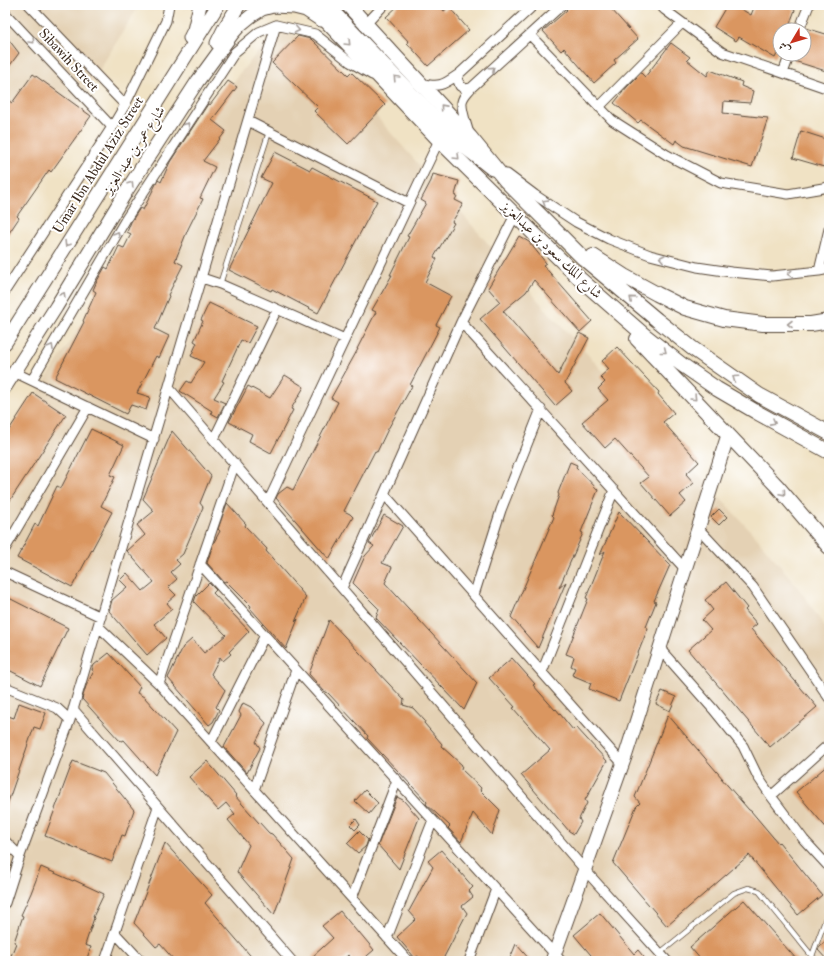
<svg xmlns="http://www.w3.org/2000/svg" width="834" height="966" viewBox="0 0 834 966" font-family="'IM FELL Double Pica',Amiri,serif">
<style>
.built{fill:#e4d1b4}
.building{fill:#da9661}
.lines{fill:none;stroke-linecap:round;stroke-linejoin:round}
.lane-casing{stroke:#564637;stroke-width:6}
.street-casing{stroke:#564637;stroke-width:11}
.secondary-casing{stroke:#564637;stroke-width:15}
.primary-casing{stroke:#564637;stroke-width:16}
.lane{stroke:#fff;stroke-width:4.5}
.street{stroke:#fff;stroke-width:9}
.secondary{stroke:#fff;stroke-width:13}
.primary{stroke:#fff;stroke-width:14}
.oneway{stroke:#a79f9a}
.labels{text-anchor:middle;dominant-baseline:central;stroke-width:4;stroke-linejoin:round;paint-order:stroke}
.street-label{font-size:14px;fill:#3b2a1e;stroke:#fff}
</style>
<rect width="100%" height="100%" fill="#fff"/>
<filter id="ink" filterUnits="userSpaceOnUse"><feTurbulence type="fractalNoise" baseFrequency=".025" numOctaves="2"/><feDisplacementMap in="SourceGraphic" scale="8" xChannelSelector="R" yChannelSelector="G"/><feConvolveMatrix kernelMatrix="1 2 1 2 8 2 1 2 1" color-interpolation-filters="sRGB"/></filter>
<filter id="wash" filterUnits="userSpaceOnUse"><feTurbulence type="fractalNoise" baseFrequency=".012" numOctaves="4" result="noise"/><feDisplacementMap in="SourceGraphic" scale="16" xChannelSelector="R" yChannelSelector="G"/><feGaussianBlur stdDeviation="0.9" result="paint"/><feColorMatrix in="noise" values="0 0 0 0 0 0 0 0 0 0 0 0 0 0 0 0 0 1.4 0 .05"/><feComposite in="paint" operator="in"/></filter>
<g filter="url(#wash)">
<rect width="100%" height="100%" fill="#f0e2c4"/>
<path class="built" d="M5,5H138L135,12L87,90L5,222Z
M288,32L294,35L325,58L543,306L756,537L797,586L829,633V961H5V443L82,323L152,206L239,74L270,38L281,33Z"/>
<g id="blocks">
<path class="building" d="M399,5H439L444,11L449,7L469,30L428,66L407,43L409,42L386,17Z
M570,5H618L612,10L638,39L614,60L616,63L594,83L564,48L561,51L543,31L567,10L566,9Z
M727,5H734L751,15L755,5H792L790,8L795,10L790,23L795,25L793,30H780V48L775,58L739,37L736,41L714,27Z
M806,28L829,35V72L794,61L796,54H804V33Z
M5,35L19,53L5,72Z
M298,36L311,39L348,75L351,72L385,105L348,144L314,111L318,107L272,63Z
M671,43L690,57L687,60L707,76L710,70L742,82L741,86L753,91L750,103L724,101L723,113L768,118L752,167L684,146L676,140L674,144L641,120L638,123L614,103L627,87L641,73L645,77Z
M33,74L91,116L51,172L49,170L17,216L19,218L5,239V98L12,103Z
M228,81L237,87L212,120L226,131L203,161L215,167L200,198L203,199L188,229L175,261L183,265L168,295L169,296L155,329L169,336L159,358L156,356L137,393L150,397L146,410L131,405L126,414L55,378L84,322L83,321L96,292L93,290L97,281L105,267L108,269L119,246L124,248L131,234L127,232L131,222L140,208L143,210L158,180L161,182L170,162L208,104L210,105Z
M801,131L829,140V149L824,167L793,158Z
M275,152L310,170L312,167L377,201L318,313L272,289L271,291L229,270L272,183L261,178Z
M433,174L459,181L455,195L457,196L455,200L463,204L452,222L454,223L434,257L437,259L425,282L451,296L436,325L440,327L410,385L412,386L388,429L377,452L375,451L344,511L350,514L353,517L329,559L276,498L278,494L287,487L293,490L338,402L331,398L358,349H357L376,312L372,310L392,275H390L409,237L407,236L426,203L421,200L431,181Z
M519,236L529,242L546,263L543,265L592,321L580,332L534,280L526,292L503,311L558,375L579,333L589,338L565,383L572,391L555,406L480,319L500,302L488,288Z
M209,303L257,326L248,343L241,340L222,381L224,382L214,398L225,403L218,417L211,413L212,411L180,391L187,381L191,383L204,362L191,356L197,343L194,341L203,321L201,320Z
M617,347L659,392L658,394L674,413L663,422L699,462L686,474L694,483L680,495L686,502L670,516L641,483L649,477L615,439L605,448L582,422L608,400L598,389L605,382L600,377L609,369L602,361Z
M285,375L304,387L291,409L293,410L271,453L249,441L252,434L229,422L248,386L270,398Z
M33,393L66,415L5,508V436Z
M91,429L124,445L110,475L115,477L101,506L112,512L72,587L17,558L35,524L38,526L57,486L61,488Z
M172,431L211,476L200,503L203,507L183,554L176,560L180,564L171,572L177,579L168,587L176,595L167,603L172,609L154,624L166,638L147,655L109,611L112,600L127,587L120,580L127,573L143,591L154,582L127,551L145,535L137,525L154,511L143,499Z
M570,462L577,465L576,467L598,490L581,532L583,533L559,588L566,582L538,648L511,617L554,517L552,515L559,495L558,493Z
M227,503L246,524L245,526L267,549L266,551L306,597L295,622L298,619L286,649L250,608L251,606L226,581L224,582L207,563L213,544L220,531L218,529Z
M719,509L727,517L719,525L711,517Z
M619,512L670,565L654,601L656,602L646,627L648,628L619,701L589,689L591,683L572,675L575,668L571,666L574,657L566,654L588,599L586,598L605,551L600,555Z
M384,515L403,526L382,563L392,567L385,583L477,683L464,710L376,618L379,609L353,583L365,556L374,546L369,543Z
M726,582L747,608L745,610L757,624L751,629L817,707L770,747L688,650L711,630L702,620L713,610L705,600Z
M209,583L216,590L213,593L249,631L229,652L231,654L223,661L220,657L211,674L225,690L216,707L219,710L213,722L209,725L168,678L183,647L192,639L204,653L226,635L194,602L196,596Z
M5,596L68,628L40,686L5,668Z
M329,620L404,700L403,705L413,708L425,721L424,723L442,744L441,746L462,765L461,769L481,788L480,790L500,810L492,835L473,813L461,842L448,828L450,826L426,804L427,802L367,738L368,736L328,693L324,691L309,674Z
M109,653L140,687L137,693L144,697L176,732L155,775L124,740L122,741L119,740L82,699L86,686L94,671L92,670L94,665Z
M512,658L535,684L533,685L555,710L556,709L573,730L576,727L607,761L585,800L587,803L579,819L581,822L574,834L569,831L521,775L550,750L513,708L515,707L489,678Z
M662,691L676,697L670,711L656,704Z
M19,703L46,713L40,729L34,727L6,808H5V715L14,718Z
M243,703L251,707L266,723L256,742L260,748L247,773L224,747L241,715L239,712Z
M668,715L723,779L721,778L749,810L751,811L778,843L779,842L822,895L798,915L749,855L667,926L613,863L636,807L640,803L635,797Z
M73,761L104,773L134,810L125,836L122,835L112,862L45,836Z
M207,761L236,795L235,796L259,823V822L269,833L272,834L294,859L274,915L237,872L249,845L228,820L235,814L226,803L218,810L189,777Z
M829,764V831L796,792Z
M365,790L378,803L369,814L355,801Z
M397,797L403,800L419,818L399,869L378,845Z
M356,819L360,825L355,830L350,825Z
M359,831L368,840L366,846L358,853L347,843Z
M165,843L212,895L205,903L255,961H175L160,944L156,947L134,923Z
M441,850L473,887L469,891L473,897L462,906L467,913L444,957L448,961H422L418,956L415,958L397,937L416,919L409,911L433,867L428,861Z
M41,867L73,881L74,880L104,894L93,917L94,918L85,945L91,947L86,961H9L16,943L14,942L23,916L21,915L31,893Z
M744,900L798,961H702L690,947Z
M340,911L358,933L359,932L374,950L361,961H353L348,955L342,961H316L312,957L333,938L322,926Z
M600,913L634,954L638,950L647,961H596L574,935Z
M829,938V961H828L818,950L820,946Z
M516,944L531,961H509Z"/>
</g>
</g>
<g filter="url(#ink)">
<use href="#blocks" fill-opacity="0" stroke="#564637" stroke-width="1"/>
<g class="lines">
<defs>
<path id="lane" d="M220,284L269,132
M660,953L734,893L748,888L759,891L816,961
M812,956L829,910"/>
<path id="street" d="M29,5L125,105
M660,5L665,10L722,52L829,89
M5,13L112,127
M366,24L384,5
M799,30L809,5
M530,35L612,120L667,155L721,183L788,194L829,187
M783,73L790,54
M459,74L457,78L460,86L466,89L471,88
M420,83C440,88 443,85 459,74L534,5
M599,107L682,23
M248,121L409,203
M469,134C467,125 461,111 462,102C463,96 468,92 471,88L562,5
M507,174L535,195L576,222L609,239L650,255L697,267L731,272L772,276L819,271L829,269
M819,271L829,229
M202,278L220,284L345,339
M5,291L112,127L125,105L166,21L169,5
M461,322L685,569
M14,372L154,439
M32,380L126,219L235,52L259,32L276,25L315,34L350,62L372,75
M169,388L585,870L667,961
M214,439L277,309
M384,494L623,764
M268,502L439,140
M698,528L753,587L829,698
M5,549L88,407
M200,564L561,961
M5,572L101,617
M342,588L461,322L515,215
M474,595L501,510L541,409
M98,626L159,684L408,961
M660,649L713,709L743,746L758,777L771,796L804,840L829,867
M542,672L614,490
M159,684L235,463
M5,687L57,708L70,720
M73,709L292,961
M211,742L265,635
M254,790L296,670
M771,796L829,744
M5,841L20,856
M352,898L397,780
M5,903L20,856L70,720L276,25
M115,933L141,961
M387,938L433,820
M105,961L158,807
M469,961L496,889"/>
<path id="secondary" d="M327,5L458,142L492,169
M190,38L194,30L200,5
M217,43L225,27L239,5
M5,343L218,5
M5,387L56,307L127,190L197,82L232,34L240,25L251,16L262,9L273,6L294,7L306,10L321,20
M552,961L626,754L728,435"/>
<path id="primary" d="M311,5L439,140L515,215L580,279L643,334L681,364L717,389L758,413L829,452
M348,5L420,83L470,137L506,181L583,258L657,320L692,348L759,395L829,433
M593,256L624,276L657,294L685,308L724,319L763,324H811L829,321
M637,339L777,486L829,547"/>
</defs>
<use href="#lane" class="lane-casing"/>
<use href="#street" class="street-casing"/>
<use href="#secondary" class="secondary-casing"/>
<use href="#primary" class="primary-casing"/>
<use href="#lane" class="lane"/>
<use href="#street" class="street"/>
<use href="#secondary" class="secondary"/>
<use href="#primary" class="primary"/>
</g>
<defs><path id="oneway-chevron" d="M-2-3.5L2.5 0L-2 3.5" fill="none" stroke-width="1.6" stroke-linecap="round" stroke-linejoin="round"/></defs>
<g class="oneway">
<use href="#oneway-chevron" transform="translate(297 30) rotate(12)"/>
<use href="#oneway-chevron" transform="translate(32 41) rotate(47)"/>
<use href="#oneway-chevron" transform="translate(348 43) rotate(46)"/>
<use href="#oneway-chevron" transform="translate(492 69) rotate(-42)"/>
<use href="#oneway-chevron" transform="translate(396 78) rotate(-134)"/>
<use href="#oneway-chevron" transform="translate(443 107) rotate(-132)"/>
<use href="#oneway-chevron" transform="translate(187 125) rotate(-57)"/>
<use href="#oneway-chevron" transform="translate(457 157) rotate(45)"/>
<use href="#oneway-chevron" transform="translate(131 184) rotate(-57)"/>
<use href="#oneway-chevron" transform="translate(545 202) rotate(-148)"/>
<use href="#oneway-chevron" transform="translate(117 234) rotate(-60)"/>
<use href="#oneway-chevron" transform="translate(67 244) rotate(122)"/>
<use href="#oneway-chevron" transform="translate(662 258) rotate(-167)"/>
<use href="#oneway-chevron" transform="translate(790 274) rotate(175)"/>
<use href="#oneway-chevron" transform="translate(63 295) rotate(-59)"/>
<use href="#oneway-chevron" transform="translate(632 299) rotate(-139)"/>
<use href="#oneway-chevron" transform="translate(790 324) rotate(180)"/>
<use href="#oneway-chevron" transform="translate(51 347) rotate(-60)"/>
<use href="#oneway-chevron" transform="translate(664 351) rotate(38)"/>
<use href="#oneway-chevron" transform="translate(735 378) rotate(-145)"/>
<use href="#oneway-chevron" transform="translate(694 398) rotate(46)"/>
<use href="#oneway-chevron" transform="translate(773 422) rotate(29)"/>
<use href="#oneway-chevron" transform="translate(783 493) rotate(49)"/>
</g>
</g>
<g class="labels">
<g class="street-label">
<text transform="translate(69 60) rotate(47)">Sibawih Street</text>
<text transform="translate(134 150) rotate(-57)">شارع عمر بن عبد العزيز</text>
<text transform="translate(98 165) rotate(-58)">Umar Ibn Abdul Aziz Street</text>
<text transform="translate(552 250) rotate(44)">شارع الملك سعود بن عبدالعزيز</text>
</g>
</g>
<rect width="834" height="966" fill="none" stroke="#fff" stroke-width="20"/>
<g transform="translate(792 42) rotate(232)"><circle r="19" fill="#ffffff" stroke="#b1aaa5"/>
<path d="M0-3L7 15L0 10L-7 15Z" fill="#c8321e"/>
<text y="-6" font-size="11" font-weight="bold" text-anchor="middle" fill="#3b2a1e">ش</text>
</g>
</svg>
